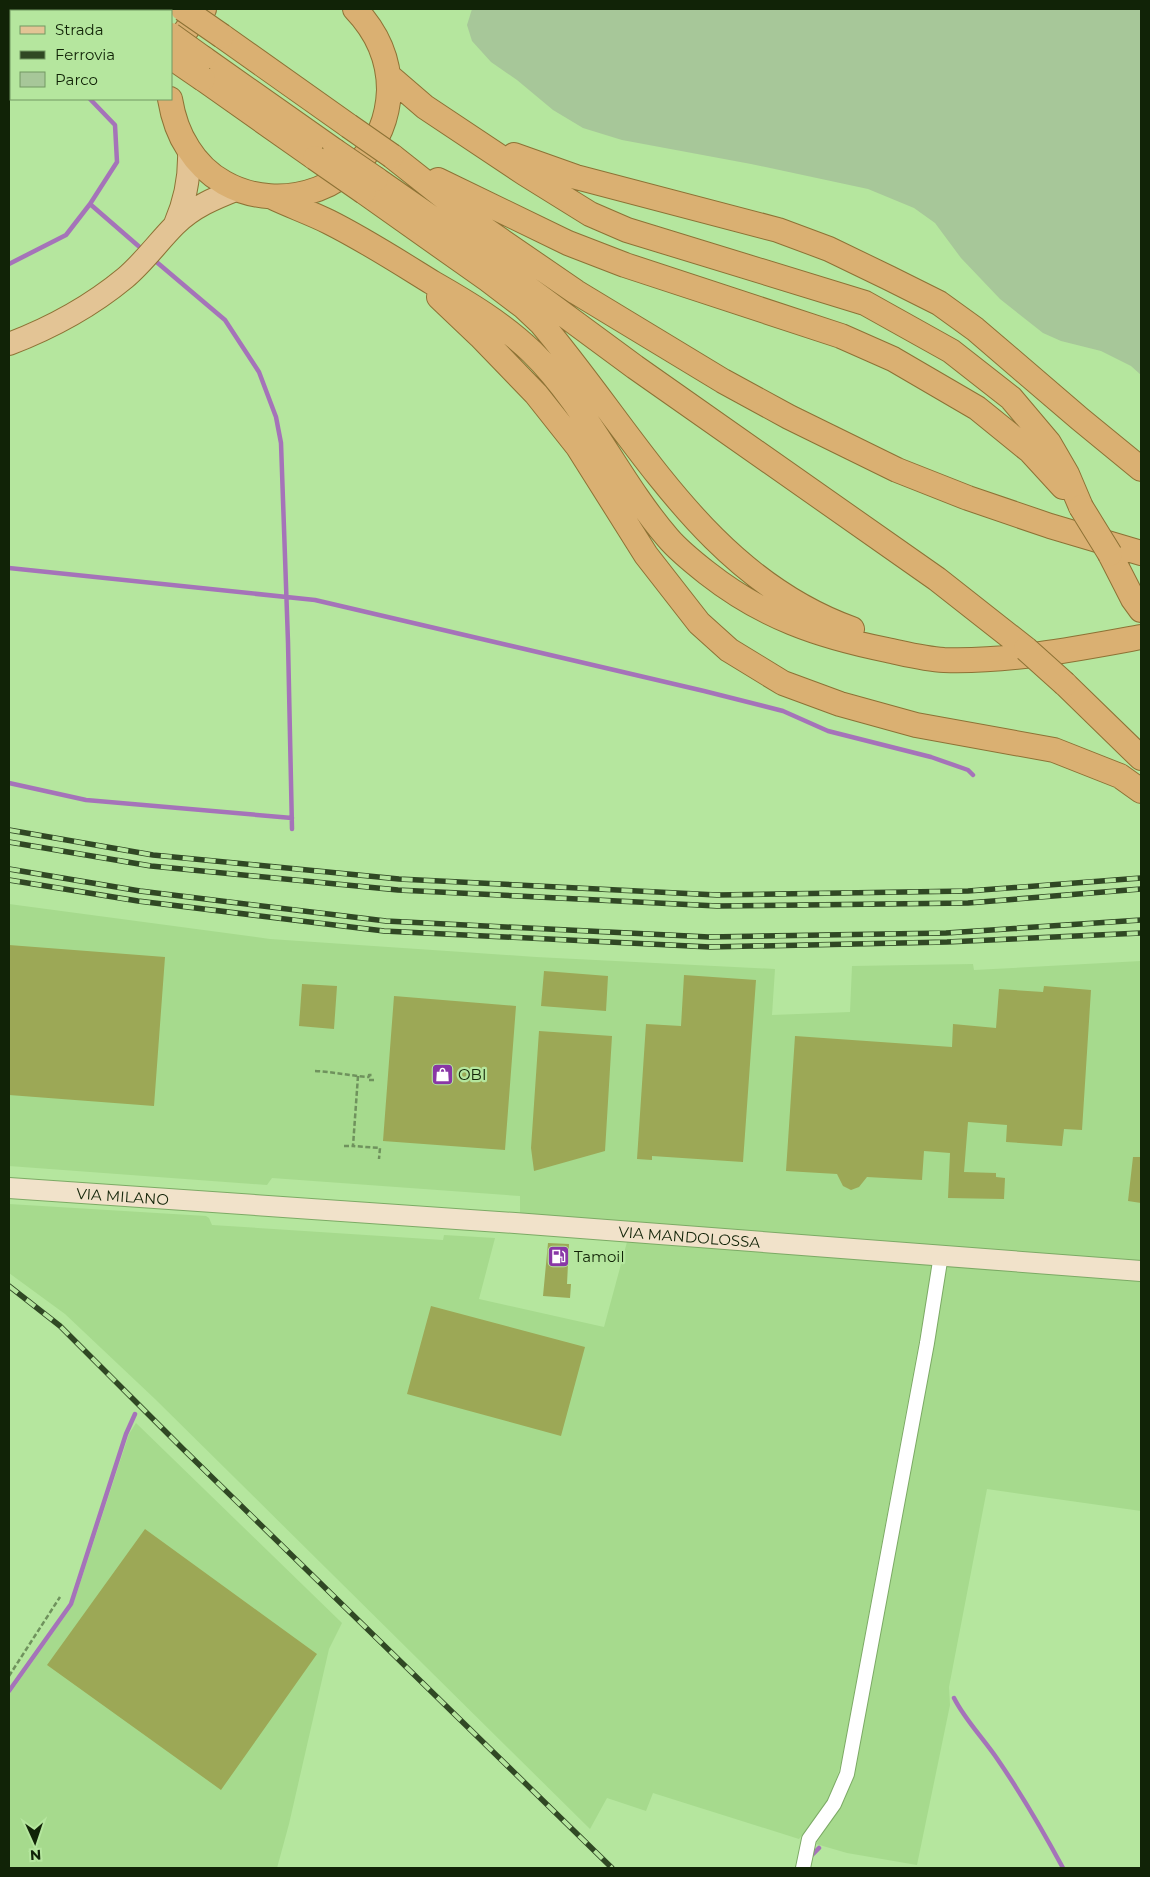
<svg xmlns="http://www.w3.org/2000/svg" width="1150" height="1877" viewBox="0 0 1150 1877" font-family="Montserrat,sans-serif">
<style>
.built{fill:#a6da8d}
.green{fill:#a7c799}
.lines{fill:none;stroke-linecap:round;stroke-linejoin:round}
.stream{stroke:#a573b9;stroke-width:4.5}
.building{fill:#9ca856}
.minor-casing{stroke:#7caa65;stroke-width:16}
.secondary-casing{stroke:#7caa65;stroke-width:22}
.primary-casing{stroke:#8d7235;stroke-width:24}
.trunk-casing{stroke:#8d7235;stroke-width:26}
.path{stroke:#6f925d;stroke-width:2.5;stroke-dasharray:5 2.5;stroke-linecap:butt}
.minor{stroke:#fff;stroke-width:14}
.secondary{stroke:#f1e2ca;stroke-width:20}
.primary{stroke:#e3c495;stroke-width:22}
.trunk{stroke:#dab072;stroke-width:24}
.rail-casing{stroke:#304824;stroke-width:5.5}
.rail{stroke:#b5e69e;stroke-width:4;stroke-dasharray:11;stroke-linecap:butt}
.trunk-bridge-casing{stroke:#8d7235;stroke-width:26;stroke-linecap:butt}
.trunk-bridge{stroke:#dab072;stroke-width:24}
.labels{text-anchor:middle;dominant-baseline:central;stroke-width:4.5;stroke-linejoin:round;paint-order:stroke}
.poi-label{font-size:15px;fill:#112307;stroke:#b5e69e;text-anchor:start}
.street-label{font-size:15px;fill:#112307;stroke:#b5e69e}
</style>
<rect width="100%" height="100%" fill="#b5e69e"/>
<path class="built" d="M9,904L270,939L536,957L775,969L772,1015L850,1012L852,966L973,964L974,970L1141,961V1262L520,1216V1196L272,1178L267,1185L9,1166Z
M9,1204L206,1216L209,1218L212,1225L443,1240L444,1235L495,1238L479,1299L604,1327L627,1242L933,1265L841,1764L830,1798L799,1839L653,1793L646,1811L607,1798L590,1829L155,1399L65,1314L9,1273Z
M945,1266L1141,1281V1511L987,1489L949,1687L950,1705L917,1865L847,1853L816,1844L845,1799Z
M136,1423L342,1623L329,1649L289,1824L277,1868H9V1695L73,1605L129,1434Z"/>
<path class="green" d="M472,9H1141V375L1131,366L1101,351L1061,341L1043,333L1000,299L961,258L935,223L914,208L868,189L751,164L622,140L583,128L553,110L517,80L491,62L472,41L467,25Z"/>
<g class="lines">
<path class="stream" d="M9,32L11,34
M90,99L115,125L117,162L90,204L143,250
M153,259L225,320L259,372L276,417L281,443L288,642L292,829
M9,264L66,235L90,204
M9,568L315,600L704,691L783,711L828,731L931,757L968,770L973,775
M9,783L86,800L292,818
M9,1691L71,1604L126,1434L135,1414
M954,1698C965,1720 984,1739 998,1760C1022,1795 1043,1831 1063,1868
M810,1857L819,1848"/>
</g>
<path class="building" d="M9,945L165,957L154,1106L9,1095Z
M544,971L608,976L606,1011L541,1006Z
M684,975L756,980L743,1162L652,1156V1160L637,1159L646,1024L681,1026Z
M302,984L337,986L334,1029L299,1026Z
M1044,986L1091,990L1082,1130L1064,1129L1062,1146L1006,1142L1007,1125L968,1122L964,1172L996,1173V1177L1005,1178L1004,1199L948,1198L950,1153L924,1151L922,1180L867,1177L859,1187L851,1190L843,1186L837,1174L786,1171L795,1036L952,1047L953,1024L996,1028L999,989L1043,992Z
M394,996L516,1006L505,1150L383,1141Z
M539,1031L612,1036L605,1151L534,1171L531,1148Z
M1133,1157H1141V1203L1128,1201Z
M548,1243L569,1244L567,1284H571L570,1298L543,1296Z
M431,1306L585,1347L561,1436L407,1394Z
M145,1529L317,1654L221,1790L47,1665Z"/>
<g class="lines">
<defs>
<path id="minor" d="M803,1868L809,1839L834,1804L847,1774L927,1343L941,1255"/>
<g id="secondary">
<path id="s1" d="M9,1188L515,1223L1141,1271"/>
</g>
<path id="primary" d="M175,224C186,199 190,177 189,150
M9,344C51,328 90,307 125,278C144,262 158,242 175,225C193,207 215,198 238,189"/>
<path id="trunk" d="M43,9L47,11
M107,9L110,11
M132,9L136,11
M222,36L349,126
M203,58L335,151
M173,60C177,40 190,23 204,9
M389,76L425,107L524,173L590,214L627,230L865,303L951,351L1011,398L1049,443L1067,474L1081,507
M203,79L315,158
M170,99C173,117 178,133 188,148C226,209 312,211 359,162C378,143 388,117 389,90C389,58 377,32 355,9
M514,155L576,177L778,230L829,249L889,278L939,303L975,329L1080,419L1141,469
M392,156L483,228L576,292L723,381L789,417L897,470L968,498L1050,526L1141,553
M376,179L452,232L635,367L937,579L1026,649
M438,180L568,243L625,265L841,336L893,359L977,408L1030,451L1063,487
M364,192L487,279L524,307L541,323C636,435 705,576 852,629
M272,197C291,206 311,213 329,222C365,240 399,262 433,283C468,303 503,324 532,352C586,405 618,480 668,538C679,551 693,562 707,573C763,617 818,636 887,650C906,654 925,659 944,660C1010,662 1076,649 1141,637
M439,297L480,336L536,394L578,447L646,555L699,623L729,650L783,683L840,704L916,725L1054,750L1120,776L1141,791
M1110,554L1133,599L1141,610
M1065,684L1141,758"/>
</defs>
<use href="#minor" class="minor-casing"/>
<use href="#secondary" class="secondary-casing"/>
<use href="#primary" class="primary-casing"/>
<use href="#trunk" class="trunk-casing"/>
<path class="path" d="M315,1071C334,1072 351,1076 369,1077
M358,1076L353,1146L380,1148L379,1159
M374,1080H369V1075H374
M344,1146H353
M9,1676L60,1597"/>
<use href="#minor" class="minor"/>
<use href="#secondary" class="secondary"/>
<use href="#primary" class="primary"/>
<use href="#trunk" class="trunk"/>
<defs>
<path id="rail" d="M9,830L153,855L399,879L717,895L968,891L1141,878
M9,842L151,866L398,890L717,906L968,903L1141,889
M9,869L140,891L386,921L709,937L946,933L1141,920
M9,880L138,901L384,931L710,947L947,942L1141,933
M9,1286L60,1326L182,1448L612,1868"/>
</defs>
<use href="#rail" class="rail-casing"/>
<use href="#rail" class="rail"/>
<defs>
<path id="trunk-bridge" d="M183,9L222,36
M171,35L203,58
M171,57L203,79
M349,126L392,156
M335,151L376,179
M315,158L364,192
M1081,507L1110,554
M1026,649L1065,684"/>
</defs>
<use href="#trunk-bridge" class="trunk-bridge-casing"/>
<use href="#trunk-bridge" class="trunk-bridge"/>
</g>
<defs>
<symbol id="shop-square" viewBox="-11 -11 22 22"><rect x="-9" y="-9" width="18" height="18" rx="4" fill="#8937a6" stroke="#b5e69e"/><path d="M-5-2.5h2.3a2.7 3.5 0 0 1 5.4 0H5L5.5 6h-11ZM-1.5-2.5h3a1.5 2.3 0 0 0-3 0Z" fill="#fff"/></symbol>
<symbol id="fuel-square" viewBox="-11 -11 22 22"><rect x="-9" y="-9" width="18" height="18" rx="4" fill="#8937a6" stroke="#b5e69e"/><path d="M-5.5-6h7V0h2V4h1.3V-2.5L3-4.5l.8-.8L6-3V5H2.5V1h-1V6h-7ZM-4.2-4.7v3.2H.2V-4.7Z" fill="#fff"/></symbol>
</defs>
<g fill-rule="evenodd">
<use href="#shop-square" x="430" y="1062" width="25" height="25"/>
<use href="#fuel-square" x="546" y="1244" width="25" height="25"/>
</g>
<g class="labels">
<g class="poi-label">
<text x="458" y="1074">OBI</text>
<text x="574" y="1256">Tamoil</text>
</g>
<g class="street-label">
<text stroke="none"><textPath href="#s1" startOffset="114">VIA MILANO</textPath></text>
<text stroke="none"><textPath href="#s1" startOffset="682">VIA MANDOLOSSA</textPath></text>
</g>
</g>
<rect width="1150" height="1877" fill="none" stroke="#112307" stroke-width="20"/>
<rect x="10" y="10" width="162" height="90" fill="#b5e69e" stroke="#739862"/>
<rect x="20" y="26" width="25" height="8" fill="#e3c495" stroke="#739862"/>
<text x="55" y="35" font-size="15" fill="#112307">Strada</text>
<rect x="20" y="51" width="25" height="8" fill="#304824" stroke="#739862"/>
<text x="55" y="60" font-size="15" fill="#112307">Ferrovia</text>
<rect x="20" y="72" width="25" height="15" fill="#a7c799" stroke="#739862"/>
<text x="55" y="85" font-size="15" fill="#112307">Parco</text>
<g transform="translate(35 1842) rotate(177)" stroke="#b5e69e" stroke-width="4" paint-order="stroke">
<path d="M0-4L9 19L0 12L-9 19Z" fill="#112307"/>
<text y="-8" font-size="14" font-weight="bold" text-anchor="middle" fill="#112307">N</text>
</g>
</svg>
